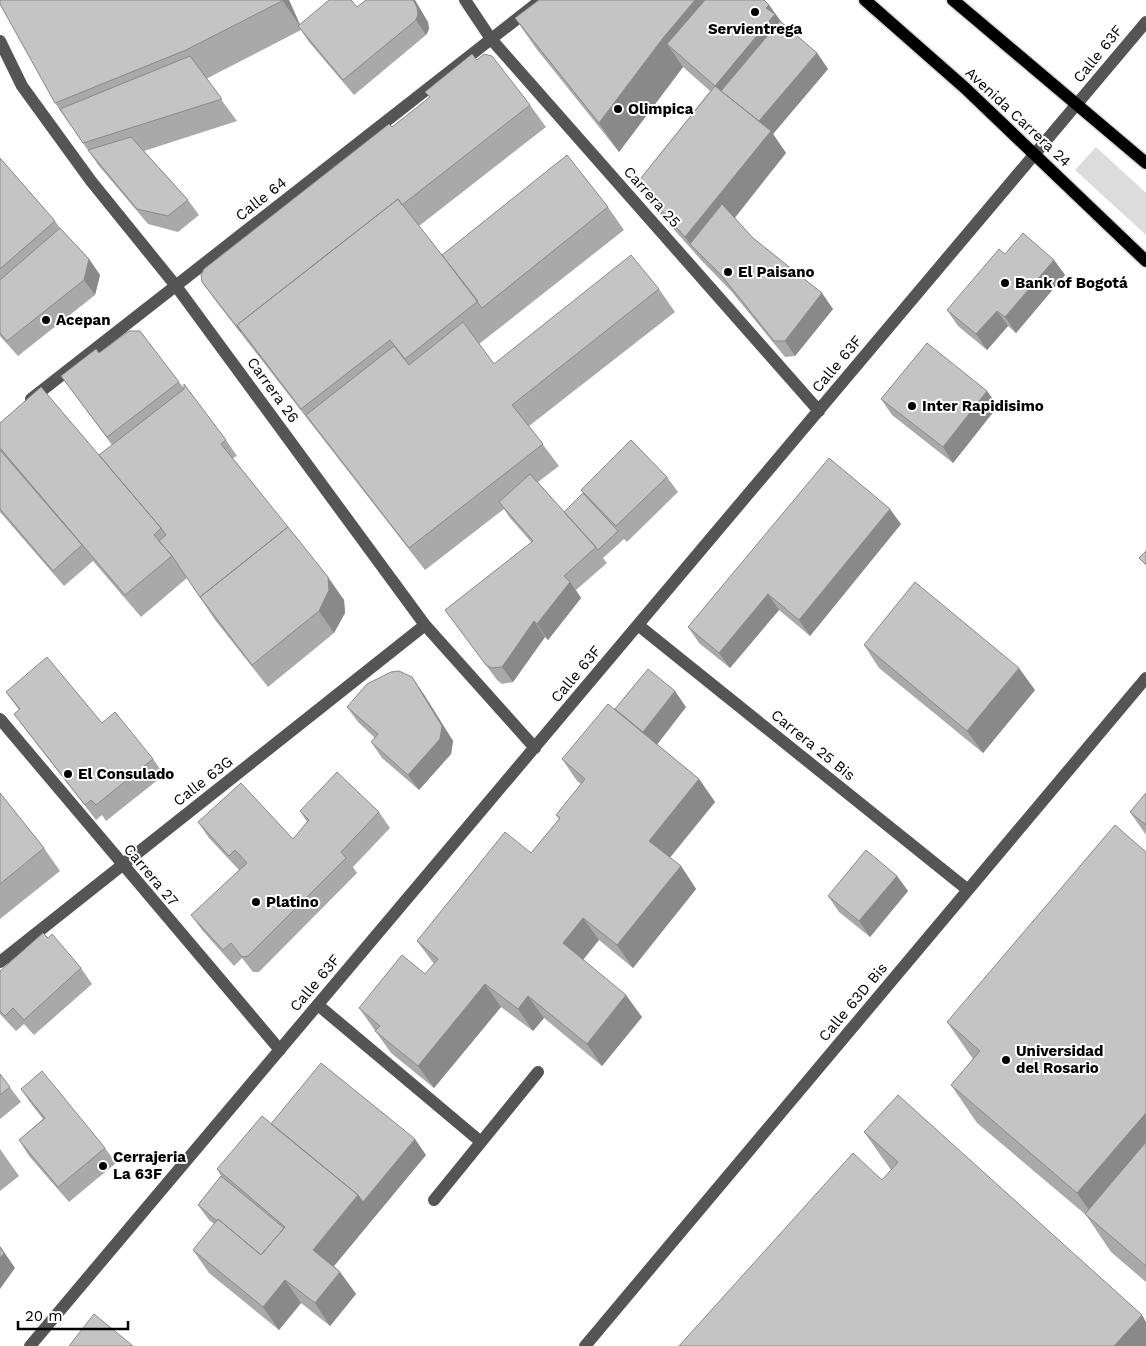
<svg xmlns="http://www.w3.org/2000/svg" width="1146" height="1346" viewBox="0 0 1146 1346" font-family="'Work Sans',sans-serif">
<style>
.green{fill:#dcdcdc}
.lines{fill:none;stroke-linecap:round;stroke-linejoin:round}
.major-casing{stroke:#dbdbdb;stroke-width:15}
.minor{stroke:#555;stroke-width:12}
.major{stroke:#000;stroke-width:12}
.wall{fill:#a9a9a9}
.shaded-wall{fill:#898989}
.building{fill:#c4c4c4;stroke:#898989}
.poi-dot{fill:#000;stroke:#fff;stroke-width:2}
.labels{text-anchor:middle;dominant-baseline:central;stroke-width:4;stroke-linejoin:round;paint-order:stroke}
.poi-label{font-size:15px;font-weight:bold;fill:#000;stroke:#fff;text-anchor:start}
.street-label{font-size:15px;fill:#000;stroke:#fff}
</style>
<rect width="100%" height="100%" fill="#fff"/>
<path class="green" d="M1096,147L1146,193V235L1075,170Z"/>
<g class="lines">
<defs>
<path id="major" d="M865,0L965,88L1146,261
M953,0L1146,163"/>
</defs>
<use href="#major" class="major-casing"/>
<path class="minor" d="M465,0L491,39L819,411
M0,41L22,86L91,181L176,286L425,625L535,748
M31,399L541,0
M638,625L968,890
M0,719L280,1050
M0,962L425,625
M318,1005L481,1142
M434,1200L538,1072
M30,1346L1146,22
M585,1346L1146,678"/>
<use href="#major" class="major"/>
</g>
<path class="wall" d="M289,0L300,25L357,7L428,22L429,29L426,35L354,95L309,42L301,30L206,79L237,121L144,151L188,200L199,215L178,232L148,224L99,166L55,103L0,4Z
M769,5L782,23L817,53L828,69L773,134L786,153L735,218L753,238L833,309L795,356L785,357L732,292L701,260L653,206L637,183L710,91L683,67L619,152L535,47L515,18Z
M477,60L530,105L546,127L419,226L442,255L608,207L624,230L479,344L494,364L659,289L675,312L529,426L559,466L538,482L564,512L585,495L581,490L667,477L678,492L627,542L623,538L624,539L603,558L607,563L576,590L581,598L548,640L545,637L513,682L502,684L497,680L445,610L532,543L510,518L504,509L425,570L218,304L202,282L392,127Z
M0,158L55,221L60,228L89,259L100,275L95,295L18,356L0,336Z
M1005,254L1054,260L1065,275L1016,333L1008,326L987,350L958,326L947,310Z
M99,353L179,382L226,440L237,456L233,458L344,600L345,613L334,633L268,687L215,620L187,578L141,617L93,561L64,586L0,512V423L99,455L112,445L61,376Z
M881,399L998,406L953,463L892,415Z
M901,524L810,636L779,610L730,668L699,643L688,627Z
M864,645L1035,690L983,753L879,668Z
M6,692L102,723L153,759L164,775L106,821L102,815L96,820L25,729L14,714L19,710Z
M423,693L453,741L451,754L419,790L382,758L371,742L375,738L358,722L347,707Z
M686,707L657,744L699,779L715,802L670,858L681,866L696,889L633,968L599,940L583,959L642,1017L602,1066L544,1018L533,1031L501,1007L434,1088L391,1053L359,1008L425,974L434,964L417,941L531,853L559,819L556,815L581,784L577,781L562,759L615,709Z
M0,793L44,848L60,871L0,919Z
M1146,793V835L1130,812Z
M300,811L379,812L390,828L353,867L357,873L259,972H253L242,958L234,966L202,930L191,915L239,870L209,838L198,822L293,839L307,822Z
M1146,852V1282L1111,1252L1086,1215L977,1123L951,1085L973,1059L947,1022Z
M897,876L908,891L870,937L839,912L828,896Z
M81,968L92,984L34,1035L24,1024L16,1031L0,1014V971Z
M0,1074L21,1102L0,1119Z
M21,1089L105,1148L116,1163L69,1202L29,1156L19,1140L43,1119L32,1105Z
M271,1124L426,1155L334,1266L340,1272L356,1294L330,1326L301,1303L279,1330L209,1273L193,1250L214,1224L209,1220L198,1205L221,1176L217,1169Z
M864,1132L1146,1322L882,1180L891,1170Z
M0,1149L19,1176L0,1191Z"/>
<path class="shaded-wall" d="M282,0H289L302,29Z
M413,0H415L428,22L429,29L426,35L416,20Z
M695,0H740L667,44L683,67L619,152L599,123L663,38Z
M769,5L785,27L733,105L715,86Z
M817,53L828,69L773,134L786,153L703,257L690,244L685,237L756,124Z
M89,259L100,275L95,295L84,280Z
M1054,260L1065,275L1016,333L1005,317Z
M822,293L833,309L795,356L785,341Z
M997,311L1008,326L987,350L976,334Z
M987,391L998,406L953,463L943,447Z
M890,509L901,524L810,636L799,620Z
M328,577L344,600L345,613L334,633L319,611Z
M570,582L581,598L548,640L537,624Z
M768,594L779,610L730,668L719,653Z
M534,621L545,637L513,682L502,667Z
M1019,668L1035,690L983,753L967,731Z
M412,677L423,693L453,741L451,754L419,790L408,775Z
M675,691L686,707L653,750L642,734Z
M699,779L715,802L665,863L649,841Z
M681,866L696,889L633,968L617,945Z
M897,876L908,891L870,937L859,921Z
M583,918L599,940L579,965L563,943Z
M485,984L501,1007L434,1088L418,1066Z
M626,995L642,1017L602,1066L587,1044Z
M528,996L544,1018L533,1031L518,1009Z
M1146,1113V1182L1104,1231L1077,1193Z
M415,1139L426,1155L329,1272L313,1250L358,1195Z
M0,1246L15,1268L0,1289Z
M340,1272L356,1294L330,1326L315,1303Z
M285,1280L301,1303L279,1330L263,1307Z
M1142,1315L1146,1322V1346H1114Z"/>
<path class="building" d="M0,0H282V1L186,50L55,103L0,4Z
M329,0H351L357,7L366,0H413L417,7L418,14L416,20L343,80L298,26Z
M539,0H695L663,38L599,123L515,18Z
M705,0H764L769,5L766,8L775,14L715,86L771,131L685,237L637,183L715,86L667,44Z
M780,21L817,53L759,121L721,91Z
M472,54L477,60L484,54L492,56L530,105L402,205L398,199L237,325L241,332L202,282L201,275L204,269L389,124L392,127L430,97L425,92Z
M190,56L222,99L83,143L60,109Z
M131,137L188,200L168,216L137,209L88,150Z
M567,155L608,207L482,308L442,255Z
M0,158L55,221L0,269Z
M398,199L478,301L405,359L390,340L301,409L237,325Z
M722,204L753,238L822,293L785,341H774L722,276L690,244Z
M60,228L89,259L84,280L7,341L0,333V280Z
M1023,233L1054,260L1005,317L997,311L976,334L947,310L999,249L1005,254Z
M631,255L659,289L512,405L543,444L409,548L306,415L394,346L409,365L463,322L494,364Z
M129,331H140L179,382L107,437L61,376L96,349L99,353Z
M927,343L987,391L943,447L881,399Z
M184,384L226,440L221,444L288,527L200,597L172,556L159,541L166,535L161,528L99,455L184,389Z
M41,387L161,528L154,535L172,556L125,595L0,448V423Z
M631,440L667,477L616,526L581,490Z
M0,450L82,545L53,571L0,509Z
M829,458L890,509L799,620L768,594L719,653L688,627Z
M530,474L596,547L564,576L570,582L537,624L534,621L502,667L492,668L486,665L445,610L533,541L499,502Z
M583,493L618,531L598,550L564,512Z
M288,527L328,577L329,590L319,611L252,665L200,597Z
M1146,551V565L1139,558Z
M915,582L1019,668L967,731L864,645Z
M47,657L102,723L115,712L153,759L96,805L91,800L85,805L14,714L20,709L6,692Z
M648,669L675,691L643,732L615,709Z
M399,671L412,677L442,726L440,739L408,775L371,742L378,734L347,707L367,684L391,672Z
M608,704L699,779L649,841L681,866L617,945L583,918L563,943L626,995L587,1044L528,996L518,1009L485,984L418,1066L375,1031L380,1026L359,1008L402,955L425,974L438,959L417,941L505,832L531,853L560,818L556,815L585,779L562,759Z
M337,772L379,812L341,852L346,858L248,956L242,957L231,943L223,950L191,915L247,863L235,850L229,856L198,822L241,783L293,839L309,820L300,811Z
M0,793L44,848L0,884Z
M1146,793V825L1130,812Z
M1115,825L1146,852V1113L1077,1193L951,1085L980,1051L947,1022Z
M866,850L897,876L859,921L828,896Z
M43,933L48,938L52,934L81,968L24,1020L13,1008L5,1016L0,1011V971Z
M321,1063L415,1139L363,1202L358,1195L271,1124Z
M42,1071L105,1148L58,1187L19,1140L45,1118L21,1089Z
M0,1074L10,1087L0,1095Z
M898,1095L1142,1315L1114,1346H679L853,1153L882,1180L898,1162L864,1132Z
M262,1116L358,1195L313,1250L340,1272L315,1303L285,1280L263,1307L193,1250L218,1219L261,1255L285,1227L217,1169Z
M1146,1142V1266L1085,1214Z
M221,1176L284,1228L261,1255L218,1219L217,1221L198,1205Z
M0,1247L4,1253L0,1258Z
M94,1314L133,1346H69Z"/>
<g class="poi-dot">
<circle cx="755" cy="12" r="5"/>
<circle cx="618" cy="109" r="5"/>
<circle cx="728" cy="272" r="5"/>
<circle cx="1005" cy="283" r="5"/>
<circle cx="46" cy="320" r="5"/>
<circle cx="912" cy="406" r="5"/>
<circle cx="68" cy="774" r="5"/>
<circle cx="256" cy="902" r="5"/>
<circle cx="1006" cy="1060" r="5"/>
<circle cx="103" cy="1166" r="5"/>
</g>
<g class="labels">
<g class="poi-label">
<text x="755" y="29" text-anchor="middle">Servientrega</text>
<text x="628" y="109">Olimpica</text>
<text x="738" y="272">El Paisano</text>
<text x="1015" y="283">Bank of Bogotá</text>
<text x="56" y="320">Acepan</text>
<text x="922" y="406">Inter Rapidisimo</text>
<text x="78" y="774">El Consulado</text>
<text x="266" y="902">Platino</text>
<text x="1016" y="1051">Universidad<tspan x="1016" dy="17">del Rosario</tspan></text>
<text x="113" y="1157">Cerrajeria<tspan x="113" dy="17">La 63F</tspan></text>
</g>
<g class="street-label">
<text transform="translate(1098 54) rotate(-51)">Calle 63F</text>
<text transform="translate(1018 117) rotate(43)">Avenida Carrera 24</text>
<text transform="translate(652 197) rotate(48)">Carrera 25</text>
<text transform="translate(261 199) rotate(-38)">Calle 64</text>
<text transform="translate(837 364) rotate(-50)">Calle 63F</text>
<text transform="translate(273 390) rotate(54)">Carrera 26</text>
<text transform="translate(576 674) rotate(-50)">Calle 63F</text>
<text transform="translate(813 745) rotate(39)">Carrera 25 Bis</text>
<text transform="translate(203 781) rotate(-38)">Calle 63G</text>
<text transform="translate(151 875) rotate(50)">Carrera 27</text>
<text transform="translate(315 983) rotate(-50)">Calle 63F</text>
<text transform="translate(853 1002) rotate(-50)">Calle 63D Bis</text>
</g>
</g>
<path d="M18 1321v8h110v-8" fill="none" stroke="#000000" stroke-width="2.5"/>
<text x="25" y="1321" font-size="15" fill="#000000" stroke="#ffffff" stroke-width="4" paint-order="stroke">20 m</text>
</svg>
